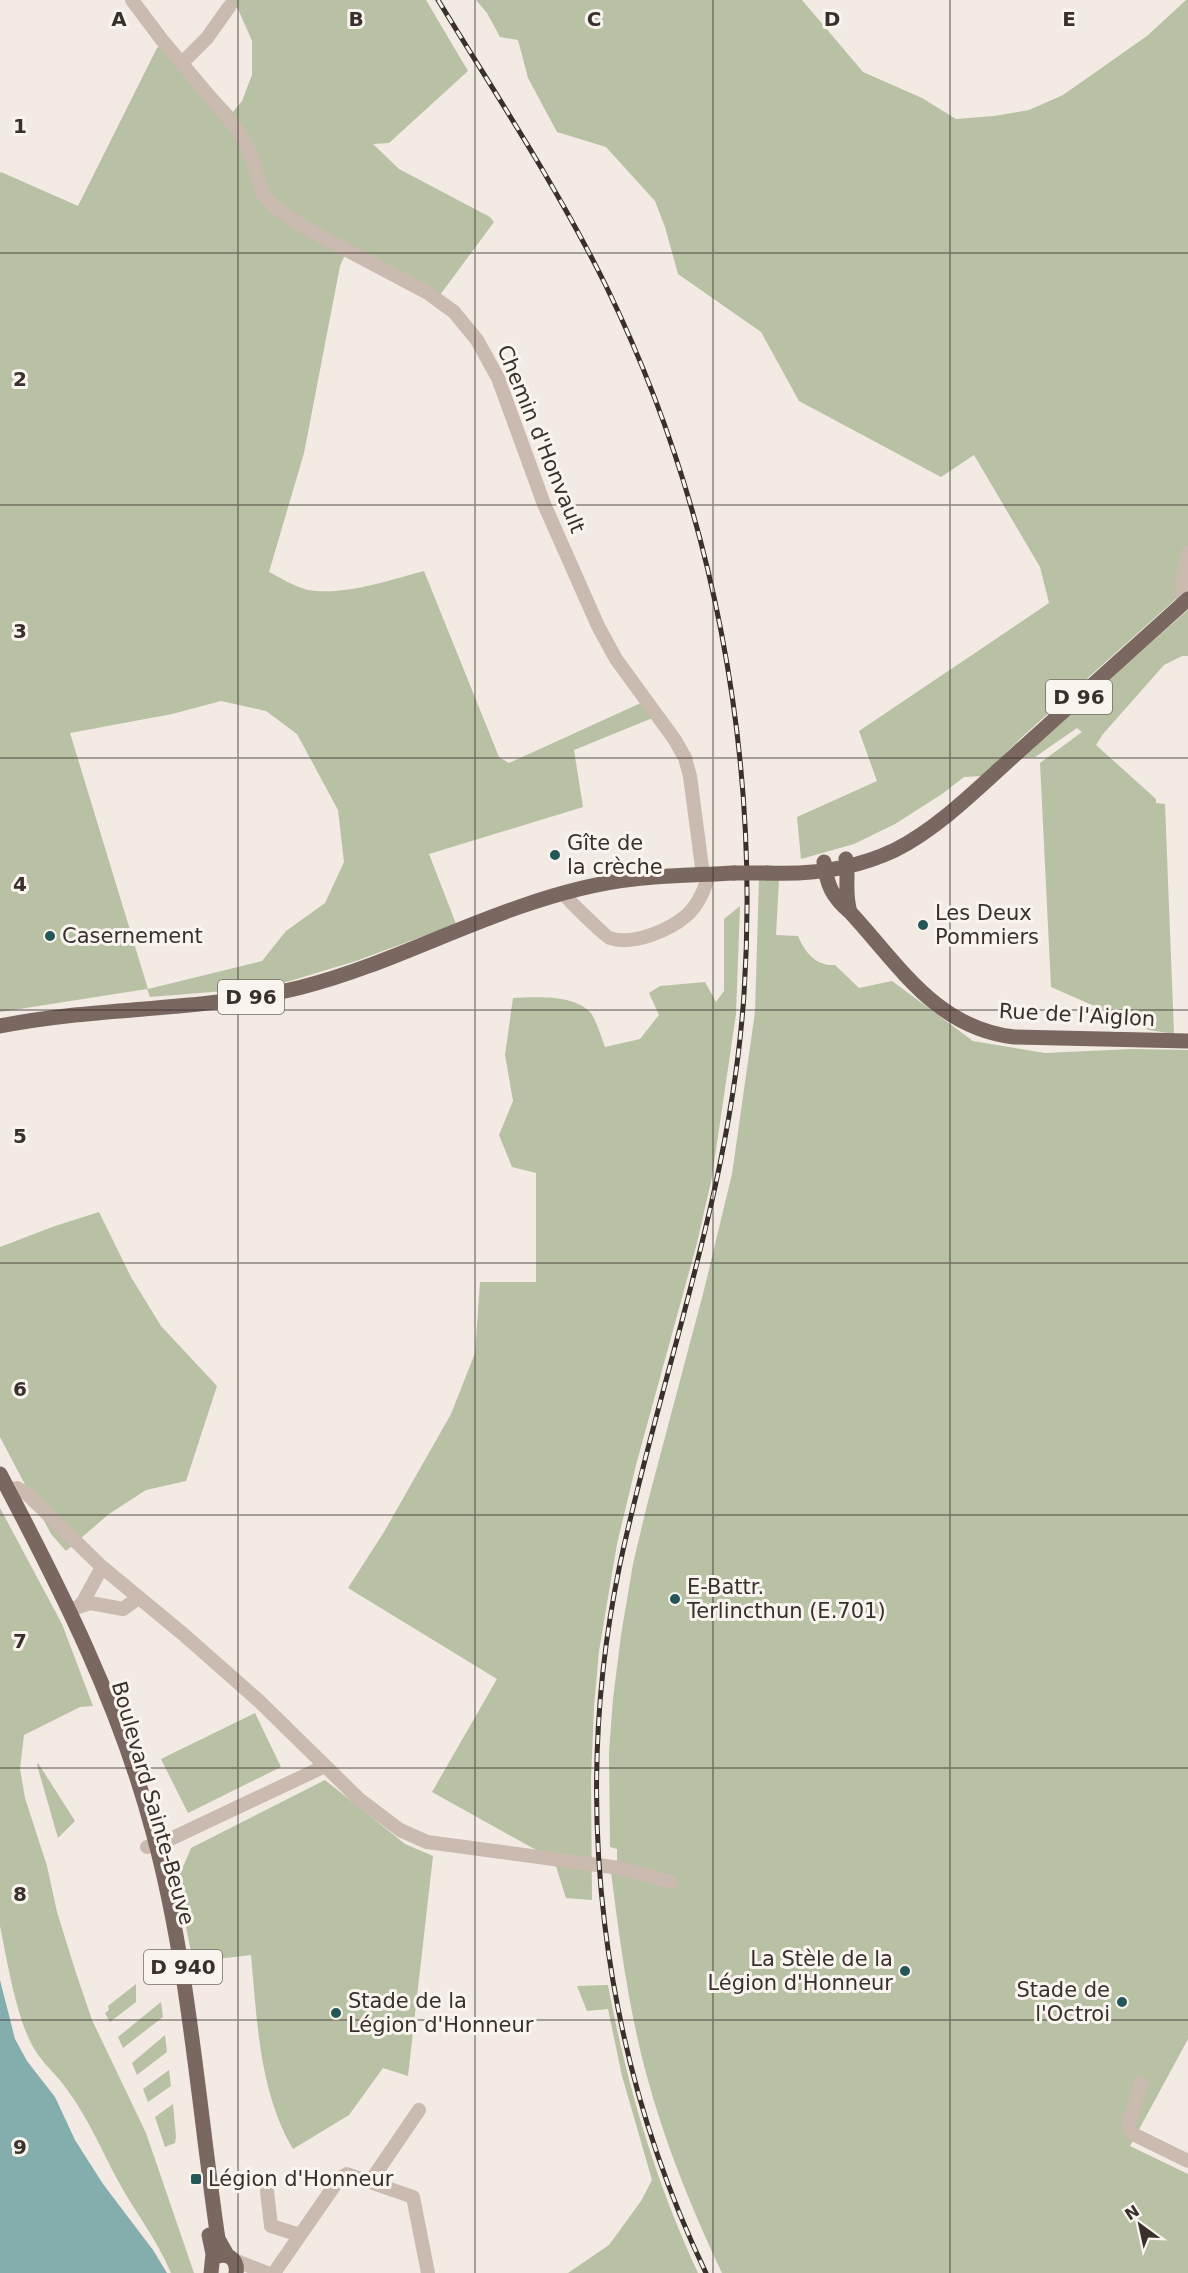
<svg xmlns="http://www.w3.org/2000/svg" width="1188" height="2273" viewBox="0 0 1188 2273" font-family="'DejaVu Sans',sans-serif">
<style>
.green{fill:#b8c1a3;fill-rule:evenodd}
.water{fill:#84adad}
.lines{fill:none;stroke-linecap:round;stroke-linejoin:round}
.minor{stroke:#cabaaf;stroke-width:14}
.major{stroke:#7a675f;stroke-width:15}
.rail-casing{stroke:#39302c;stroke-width:5}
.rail{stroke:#faf4ef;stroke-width:3;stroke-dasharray:9;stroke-linecap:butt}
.major-bridge{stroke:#7a675f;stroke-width:15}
.grid{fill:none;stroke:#39302c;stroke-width:1.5;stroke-opacity:0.55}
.poi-dot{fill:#255758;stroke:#faf4ef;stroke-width:2}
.labels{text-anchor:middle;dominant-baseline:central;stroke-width:6;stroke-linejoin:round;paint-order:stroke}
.shield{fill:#faf4ef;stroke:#736b66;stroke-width:1.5}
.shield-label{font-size:20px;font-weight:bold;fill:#39302c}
.street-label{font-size:21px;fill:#39302c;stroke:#faf4ef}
.poi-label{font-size:21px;fill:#39302c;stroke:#faf4ef;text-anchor:start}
.grid-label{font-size:20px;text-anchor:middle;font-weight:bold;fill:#39302c;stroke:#faf4ef;stroke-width:6;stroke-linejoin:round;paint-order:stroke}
</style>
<rect width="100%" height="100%" fill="#f2eae3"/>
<path class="green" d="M225,0H426L468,71L389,143L373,144L399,169L490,217L494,222L440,295L349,246L340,266L304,453L269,572C281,578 295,587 308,590C344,596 390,580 424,571L499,757L509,763L643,702L655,717L574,750L583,807L429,854L456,924L356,961L290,981L249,989L150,997L147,989L0,1012V174L1,172L78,206L157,48L169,42L233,112L242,101L252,75V41L238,9ZM221,701L266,711L297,734L338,810L344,862L325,903L286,931L262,961L148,989L70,733L172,714Z
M476,0H802L863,72L922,98L956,119L994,116L1029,110L1063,95L1147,36L1186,0H1188V588L1023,736L982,776L964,777L942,794L895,824L854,844L801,859L797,817L877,781L859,731L1049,603L1040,567L974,455L941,477L799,401L761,332L678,274L665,227L655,201L606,147L557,132L528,78L518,40L500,37L487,13Z
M1188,610V656H1182L1164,665L1103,734L1096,745L1156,799V803L1165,804L1174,1034L1149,1030L1051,987L1040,763L1082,732L1077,728L1035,757L1020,758Z
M759,879L779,880L776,935L798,936C805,952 815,966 835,965L859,988L892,981L973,1041L1045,1053L1132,1049L1188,1050V2039L1130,2146L1188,2174V2273H722C686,2197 655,2118 637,2036C625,1982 618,1927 611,1872L617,1864V1849L610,1847L609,1752L613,1699L621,1635L633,1564L647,1505L704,1290L732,1174L755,1012Z
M740,906L736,1014L712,1177L697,1243L636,1465L617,1544L599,1651L594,1706L591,1779L592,1900L566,1898L554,1860L432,1792L497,1679L348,1588L384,1532L451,1414L475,1353L480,1282H536V1173L512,1167L499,1135L513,1101L505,1055L513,998C535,997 573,994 590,1012C597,1021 601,1037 605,1047L640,1039L659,1015L649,993L660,986L705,982L716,1002L724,991V919Z
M99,1212L131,1277L161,1326L217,1386L186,1481L146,1490L109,1514L66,1551L51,1534L0,1437V1247L55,1226Z
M0,1508L62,1624L93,1706L80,1707L24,1735L20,1769L25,1798L47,1866L57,1912L76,1973L92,2020L146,2133L194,2273H171C157,2239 134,2211 117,2179C101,2149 88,2118 68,2091C57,2074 42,2064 32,2045C16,2015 7,1960 0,1926Z
M255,1713L281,1767L188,1813L161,1759Z
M38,1763L75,1821L58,1838L37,1765Z
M325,1780L405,1844L433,1856L408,2076L383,2068L349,2115L293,2149C259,2091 257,2020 251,1955L193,1962L177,1881L191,1848Z
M136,1984V2002L110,2022L105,2013L109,2010L108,2006Z
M608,1985C627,2086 655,2180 698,2273H568L609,2245L641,2201L652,2180L622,2076L608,2009L587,2011L577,1986Z
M161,2002L163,2017L123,2048L118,2037Z
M165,2035L167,2052L137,2075L132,2063Z
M169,2070L171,2086L148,2102L143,2089Z
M173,2104L176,2137L175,2143L165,2147L155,2117Z"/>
<path class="water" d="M0,1980L15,2039L27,2061L55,2097L75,2140L103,2184L153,2250L167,2273H0Z"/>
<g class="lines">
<path class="minor" d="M132,0L162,40L236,128L249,150L263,194L274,207L307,229L428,293L454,312L477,340L498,378L544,504L598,626L616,659L675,740L685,758L690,776L703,875
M182,63L207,38L229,7
M1184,603L1182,581L1188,553
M564,894C567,899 606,937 610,938C633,946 670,930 687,915C698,905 706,888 708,874
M9,1491L17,1488L27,1494L102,1567L183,1634L259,1701L359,1799L400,1830L427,1842L620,1868L671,1882
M78,1607L83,1602L102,1567
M69,1610L90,1603L123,1609L138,1598
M147,1847L162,1843L325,1766
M1141,2083L1129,2124V2129L1133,2134L1188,2161
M370,2182L419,2110
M267,2191L271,2226L300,2235
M234,2260L267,2273
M274,2273L339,2179L347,2174L413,2197L428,2273"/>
<path class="major" d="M846,859C849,878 844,893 850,912
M824,862C827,885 832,897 850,912C899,965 936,1028 1014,1037L1188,1041
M767,873C811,875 855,869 895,850C939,828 979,787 1016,754C1073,702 1131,651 1188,599
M0,1026C99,1006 204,1012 302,987C377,968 446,932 519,907C556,894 596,883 634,879C667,875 701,875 734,873
M0,1474C61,1590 119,1704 153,1832C189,1965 198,2103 218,2239L227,2255
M209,2235L213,2254L211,2273
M218,2256C230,2253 238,2261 236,2273"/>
<defs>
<path id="rail" d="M438,0C496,95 558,188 607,288C713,506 760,752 744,994C731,1190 661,1373 620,1564C570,1802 601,2054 706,2273"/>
</defs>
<use href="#rail" class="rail-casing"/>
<use href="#rail" class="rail"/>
<path class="major-bridge" d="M734,873H767"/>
</g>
<path class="grid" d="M238,0V2273M475,0V2273M713,0V2273M950,0V2273M0,253H1188M0,505H1188M0,758H1188M0,1010H1188M0,1263H1188M0,1515H1188M0,1768H1188M0,2020H1188"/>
<g class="poi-dot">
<circle cx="555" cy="855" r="6"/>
<circle cx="923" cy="925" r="6"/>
<circle cx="50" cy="936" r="6"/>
<circle cx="675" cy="1599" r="6"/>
<circle cx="905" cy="1971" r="6"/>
<circle cx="1122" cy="2002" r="6"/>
<circle cx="336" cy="2013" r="6"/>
<rect x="190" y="2173" width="12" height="12" rx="3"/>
</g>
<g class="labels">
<g class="shield">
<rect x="1046" y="680" width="66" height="34" rx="4.5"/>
<rect x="218" y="980" width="66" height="34" rx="4.5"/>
<rect x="144" y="1950" width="78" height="34" rx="4.5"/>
</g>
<g class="shield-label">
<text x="1079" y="697">D 96</text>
<text x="251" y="997">D 96</text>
<text x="183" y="1967">D 940</text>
</g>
<g class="street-label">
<text transform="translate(541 439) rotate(68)">Chemin d'Honvault</text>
<text transform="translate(1077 1015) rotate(3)">Rue de l'Aiglon</text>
<text transform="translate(153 1803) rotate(74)">Boulevard Sainte-Beuve</text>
</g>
<g class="poi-label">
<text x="567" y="843">Gîte de<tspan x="567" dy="24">la crèche</tspan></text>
<text x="935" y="913">Les Deux<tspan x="935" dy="24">Pommiers</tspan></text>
<text x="62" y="936">Casernement</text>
<text x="687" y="1587">E-Battr.<tspan x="687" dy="24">Terlincthun (E.701)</tspan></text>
<text x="893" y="1959" text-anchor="end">La Stèle de la<tspan x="893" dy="24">Légion d'Honneur</tspan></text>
<text x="1110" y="1990" text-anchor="end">Stade de<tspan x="1110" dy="24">l'Octroi</tspan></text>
<text x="348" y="2001">Stade de la<tspan x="348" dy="24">Légion d'Honneur</tspan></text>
<text x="208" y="2179">Légion d'Honneur</text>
</g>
</g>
<g class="grid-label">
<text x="119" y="26">A</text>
<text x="356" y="26">B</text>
<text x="594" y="26">C</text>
<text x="832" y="26">D</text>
<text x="1069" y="26">E</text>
<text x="20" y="133">1</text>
<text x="20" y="386">2</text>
<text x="20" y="638">3</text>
<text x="20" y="891">4</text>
<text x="20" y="1143">5</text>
<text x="20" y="1396">6</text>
<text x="20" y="1648">7</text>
<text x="20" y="1901">8</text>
<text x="20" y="2154">9</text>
</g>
<g transform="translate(1140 2225) rotate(327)" stroke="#faf4ef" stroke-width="4.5" paint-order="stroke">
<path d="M0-4.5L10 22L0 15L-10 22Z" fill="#39302c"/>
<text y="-9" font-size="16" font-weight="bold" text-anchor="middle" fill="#39302c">N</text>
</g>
</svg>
